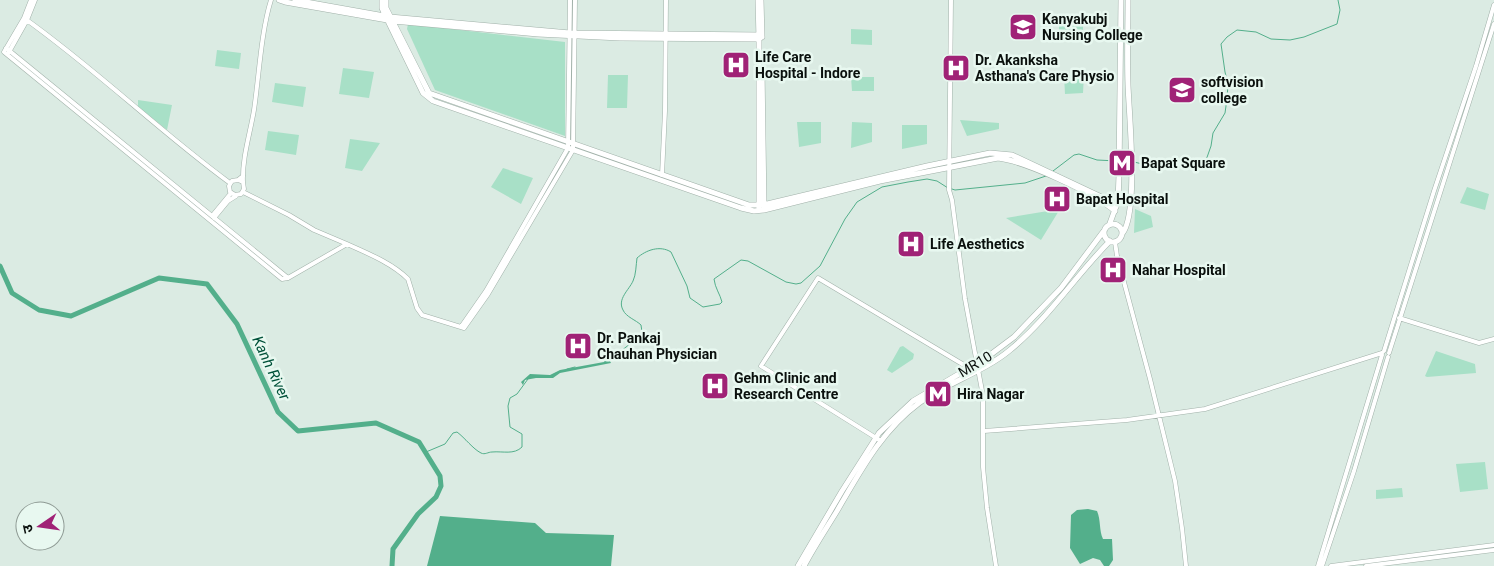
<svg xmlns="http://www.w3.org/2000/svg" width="1494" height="566" viewBox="0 0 1494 566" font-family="Roboto,'Noto Sans Devanagari',sans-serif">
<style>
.green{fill:#a8e0c7}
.water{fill:#53af8b}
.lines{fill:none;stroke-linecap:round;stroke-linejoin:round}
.stream{stroke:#53af8b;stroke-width:1}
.river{stroke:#53af8b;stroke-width:5}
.minor-casing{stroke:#a1b1a9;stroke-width:5}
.major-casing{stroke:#a1b1a9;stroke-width:6}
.minor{stroke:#fff;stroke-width:4}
.major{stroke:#fff;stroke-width:5}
.labels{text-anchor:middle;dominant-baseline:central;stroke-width:5;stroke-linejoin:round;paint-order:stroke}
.poi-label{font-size:14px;font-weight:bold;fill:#0a100d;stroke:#e8f8f0;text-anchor:start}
.street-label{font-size:14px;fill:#0a100d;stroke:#e8f8f0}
.water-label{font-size:15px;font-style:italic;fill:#005139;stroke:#e8f8f0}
</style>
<rect width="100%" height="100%" fill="#dbebe3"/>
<path class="green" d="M1059,21H1083V32L1059,33Z
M408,24L565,42V136L435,90L407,29Z
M851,29L872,30V45L851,44Z
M217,50L241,53L239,69L215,66Z
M343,68L374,72L369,98L339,94Z
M608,75H628L627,108H607Z
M1064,75H1084L1083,93L1065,94Z
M851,77H874V91H852Z
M275,83L306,87L303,107L272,102Z
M138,100L172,105L167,130L138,107Z
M960,120L999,123V129L967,136Z
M797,122H821V143L799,147Z
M852,122L872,123V142L851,148Z
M902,125H927V144L902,149Z
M268,131L299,135L296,155L265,150Z
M350,139L380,143L362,171L345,168Z
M503,168L533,178L521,204L491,187Z
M1467,187L1489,194L1485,210L1460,203Z
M1060,209L1041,240L1006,218Z
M1135,209L1151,216L1153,227L1134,233Z
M903,346L914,354L913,359L892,373L887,370L900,347Z
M1436,351L1475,364L1476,373L1427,377L1425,376Z
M1485,462L1488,489L1460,492L1456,464Z
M1402,488L1403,497L1376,499V490Z"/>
<path class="water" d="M608,357L611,363L560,373L553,378H536L525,380L523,385L521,382L530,374L550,375L560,370L604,362Z
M1088,509L1097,511C1101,520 1099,531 1103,539H1112L1113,560L1109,566H1104L1100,560L1093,558L1080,564L1070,548L1071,515L1077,510Z
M440,516L535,523L546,533L614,535L611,566H427Z"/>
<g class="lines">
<path class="stream" d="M1121,161L1130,162
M1134,162C1156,168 1182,169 1205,163L1211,146L1213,133L1225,113L1227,99L1228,84L1225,72L1221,44L1227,37L1237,30L1256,32L1271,39L1290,40L1304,37L1337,24L1340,10L1338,0
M1053,171L1074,155L1079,154L1097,160L1117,161
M952,189L955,190L1025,183L1046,176
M608,361L639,337L642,332L641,325C636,320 626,317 623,310C617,299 629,290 633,281C636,275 636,265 637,258C646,250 660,245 671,252L687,286L690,298L703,307L720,304L722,302C720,294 715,288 714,279L741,260L748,261L786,282L796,284L801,283L820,266L845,219L857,202L882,187L908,182L927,179L937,181L948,188
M567,369L575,367
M426,452L445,444L453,433L457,432C465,438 473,449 481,453C485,455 488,452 492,452C503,451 514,455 522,447V434L510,427L508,406L510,398L517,394L528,379"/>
<path class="river" d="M0,266L12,293L39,310L71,316L159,278L207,284L237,324L278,412L298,431L376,423L419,442L440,476L441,486L436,497L418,514L393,549L392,566"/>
<defs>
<path id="minor" d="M31,0L24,18L4,52L282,279L288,278L347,244C367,253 392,263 408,279L417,308L422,315L464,328L488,294L573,150L575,0
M951,0L949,190L952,200L965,299L983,396V467L987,508L996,566
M24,18C96,69 159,131 230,183
M6,48L288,278
M9,52L27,20L35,0
M662,175L665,111L666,0
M238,180L243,182L244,189L241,194L235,195L230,192L229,186L232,181L238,180L243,176
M243,182C242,158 250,134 254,110C259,76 261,32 271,0
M243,192L289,215L314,230L347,244
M212,216L231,193
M214,218L228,201L236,196
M1115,242L1117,256L1150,379L1175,481L1182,528L1186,566
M1399,318L1479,343L1494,339
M461,327L486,291L568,148L570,0
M1384,351L1434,191L1476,66L1494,5
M1389,353L1494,24
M984,431L1127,420L1205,409L1382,353
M881,441L761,366L818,278L969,368
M1318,566L1382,355
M1322,566L1354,471L1388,357
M1331,566L1494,545
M1366,566L1494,550"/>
<path id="major" d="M279,0L285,2L393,21L538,34L620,38L759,39L762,37
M295,0L390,17L570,33L759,35L762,37
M382,0V8L385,15L423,93L433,101L741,208L754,211L764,210L880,181L998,158C1025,161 1094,193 1115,211
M386,0V8L429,93L749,205H763L927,166L990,153L1012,155L1095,194L1108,200L1116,207
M758,0L759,39V208
M761,0L762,37
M762,70L764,207
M1110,223L1118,201L1119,175L1121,0
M1104 233a9 9 0 1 1 18 0a9 9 0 1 1-18 0Z
M1122,234C1139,214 1129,114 1128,85C1127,57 1128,28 1128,0
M798,566L842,491L879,433L913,401L986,358L1014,337L1061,288L1103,232
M804,566C814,547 826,529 837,511C860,472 881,431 919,403C947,383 985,371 1010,350C1049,318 1075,276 1110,241"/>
</defs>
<use href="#minor" class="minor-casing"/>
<use href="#major" class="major-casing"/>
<use href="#minor" class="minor"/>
<use href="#major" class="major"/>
</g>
<defs>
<symbol id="university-square" viewBox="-11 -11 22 22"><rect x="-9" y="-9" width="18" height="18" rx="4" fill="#a02276" stroke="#e8f8f0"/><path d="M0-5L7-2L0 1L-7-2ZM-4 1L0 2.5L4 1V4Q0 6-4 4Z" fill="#fff"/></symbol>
<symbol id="hospital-square" viewBox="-11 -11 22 22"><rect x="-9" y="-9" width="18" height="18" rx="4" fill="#a02276" stroke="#e8f8f0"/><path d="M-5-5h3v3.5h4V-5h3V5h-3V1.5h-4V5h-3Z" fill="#fff"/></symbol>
<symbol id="metro-square" viewBox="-11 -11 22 22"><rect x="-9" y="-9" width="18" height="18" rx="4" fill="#a02276" stroke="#e8f8f0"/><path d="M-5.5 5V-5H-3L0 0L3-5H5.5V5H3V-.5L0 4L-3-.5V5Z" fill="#fff"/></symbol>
</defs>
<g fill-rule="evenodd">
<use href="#university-square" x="1007" y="11" width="32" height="32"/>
<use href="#hospital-square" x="720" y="49" width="32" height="32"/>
<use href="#hospital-square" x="940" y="52" width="32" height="32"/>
<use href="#university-square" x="1166" y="74" width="32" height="32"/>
<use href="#metro-square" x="1106" y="147" width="32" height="32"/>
<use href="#hospital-square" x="1041" y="183" width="32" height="32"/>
<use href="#hospital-square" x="895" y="228" width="32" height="32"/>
<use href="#hospital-square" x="1097" y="254" width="32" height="32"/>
<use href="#hospital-square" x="562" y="330" width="32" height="32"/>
<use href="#hospital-square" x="699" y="370" width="32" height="32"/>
<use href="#metro-square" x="922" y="378" width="32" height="32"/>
</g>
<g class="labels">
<g class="poi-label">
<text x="1042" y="19">Kanyakubj<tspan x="1042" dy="16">Nursing College</tspan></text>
<text x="755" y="57">Life Care<tspan x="755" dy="16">Hospital - Indore</tspan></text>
<text x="975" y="60">Dr. Akanksha<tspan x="975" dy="16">Asthana's Care Physio</tspan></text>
<text x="1201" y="82">softvision<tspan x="1201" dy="16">college</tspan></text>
<text x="1141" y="163">Bapat Square</text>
<text x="1076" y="199">Bapat Hospital</text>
<text x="930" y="244">Life Aesthetics</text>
<text x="1132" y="270">Nahar Hospital</text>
<text x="597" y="338">Dr. Pankaj<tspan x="597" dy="16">Chauhan Physician</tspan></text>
<text x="734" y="378">Gehm Clinic and<tspan x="734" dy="16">Research Centre</tspan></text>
<text x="957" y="394">Hira Nagar</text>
</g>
<g class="street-label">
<text transform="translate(975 364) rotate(-31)">MR10</text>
</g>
<g class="water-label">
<text transform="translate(271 368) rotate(65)">Kanh River</text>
</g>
</g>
<g transform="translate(40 526) rotate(257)"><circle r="24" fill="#e8f8f0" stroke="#8f9b95"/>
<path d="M0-4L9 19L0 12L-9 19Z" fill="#a02276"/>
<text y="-8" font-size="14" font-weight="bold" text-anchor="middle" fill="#0a100d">उ</text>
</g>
</svg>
